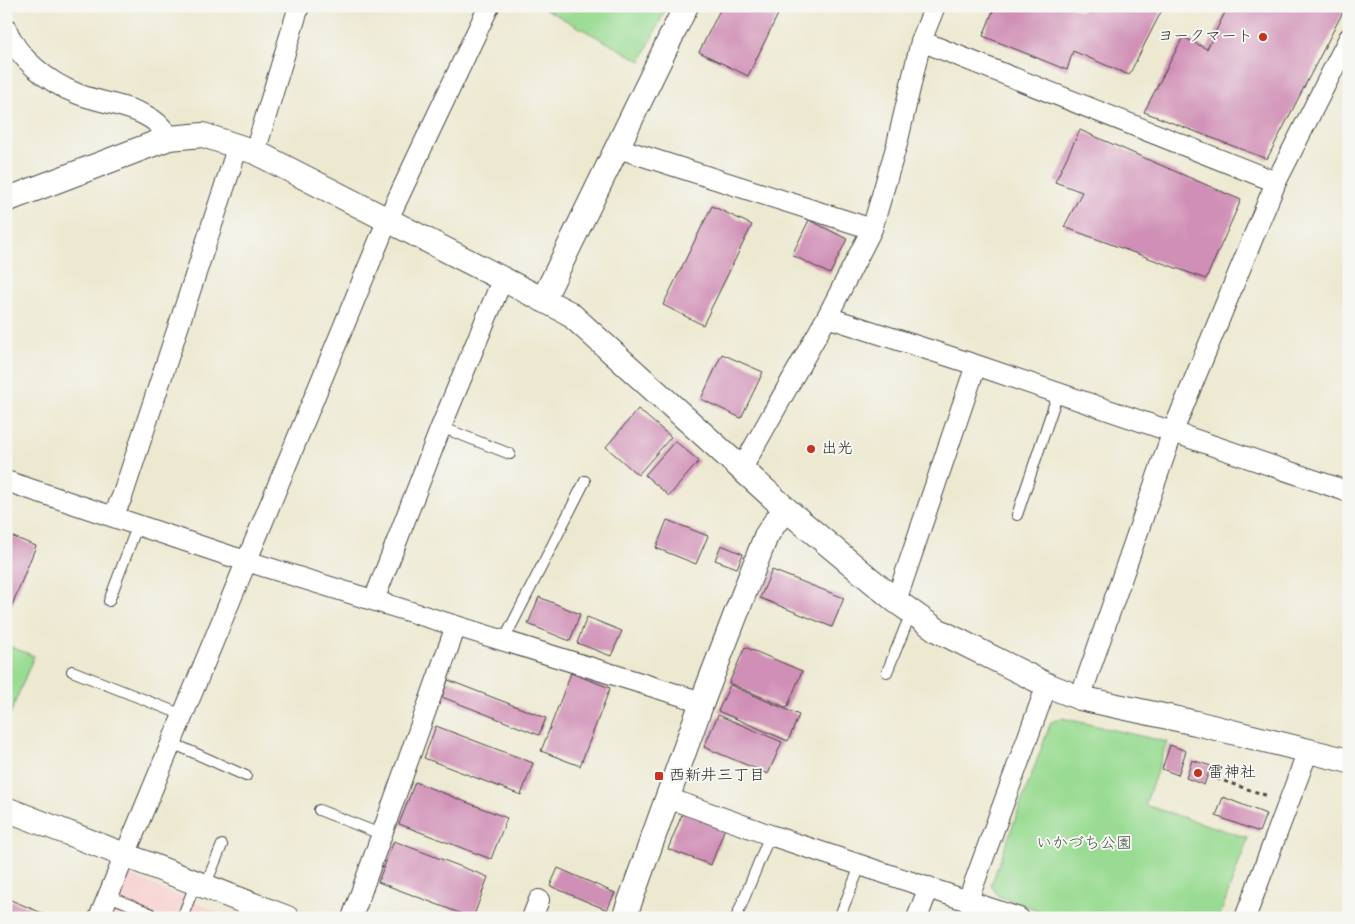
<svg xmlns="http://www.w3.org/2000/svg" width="1355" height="924" viewBox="0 0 1355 924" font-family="Dekko,'Klee One',sans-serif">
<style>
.built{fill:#f7d0cf}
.green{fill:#99db92;stroke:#62835e}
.building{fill:#d08fb6}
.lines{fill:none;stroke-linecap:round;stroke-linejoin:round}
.service-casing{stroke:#484844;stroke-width:12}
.minor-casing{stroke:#484844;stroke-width:22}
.tertiary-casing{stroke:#484844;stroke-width:26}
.path{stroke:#484844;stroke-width:3;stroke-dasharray:4 4;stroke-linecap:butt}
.service{stroke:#fff;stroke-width:10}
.minor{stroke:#fff;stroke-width:20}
.tertiary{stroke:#fff;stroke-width:24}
.poi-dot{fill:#c8321e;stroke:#f6f6f2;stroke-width:2}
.labels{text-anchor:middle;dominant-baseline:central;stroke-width:4;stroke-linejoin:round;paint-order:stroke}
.poi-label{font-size:16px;fill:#2b2b2b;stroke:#f6f6f2;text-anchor:start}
.park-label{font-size:16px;fill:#465745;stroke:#f6f6f2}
</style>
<rect width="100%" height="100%" fill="#f6f6f2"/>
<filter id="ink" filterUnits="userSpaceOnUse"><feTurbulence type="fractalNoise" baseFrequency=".02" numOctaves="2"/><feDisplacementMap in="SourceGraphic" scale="10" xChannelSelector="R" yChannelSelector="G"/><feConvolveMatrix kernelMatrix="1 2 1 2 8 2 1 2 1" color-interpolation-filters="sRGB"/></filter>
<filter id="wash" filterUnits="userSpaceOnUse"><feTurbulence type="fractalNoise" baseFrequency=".0096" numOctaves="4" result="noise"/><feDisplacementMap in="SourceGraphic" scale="20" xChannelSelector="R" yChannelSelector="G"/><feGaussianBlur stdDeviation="1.12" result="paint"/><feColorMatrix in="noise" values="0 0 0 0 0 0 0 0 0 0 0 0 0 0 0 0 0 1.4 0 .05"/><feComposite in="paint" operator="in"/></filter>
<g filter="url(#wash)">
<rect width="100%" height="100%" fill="#ede9d1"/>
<path class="built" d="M129,875L220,913L218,918H111Z"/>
<path class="green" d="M540,6H667L641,61Z
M6,645L34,656L6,724Z
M1062,718L1167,742L1145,805L1248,838L1219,918H1060L998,896L991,885L1051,722Z"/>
<g id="blocks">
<path class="building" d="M722,6H782L748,76L699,52Z
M995,6H1069L1081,11L1084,6H1164L1129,75L1073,51L1067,70L983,36Z
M1228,6H1346L1267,159L1144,112L1183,37L1207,49Z
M1080,130L1241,200L1206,279L1064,227L1082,192L1055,182Z
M712,206L752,225L703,325L663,305Z
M809,220L847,239L830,274L792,255Z
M722,354L763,372L741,418L701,399Z
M638,409L671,437L638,475L606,447Z
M675,441L699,461L669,496L645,475Z
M667,520L708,536L696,564L656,548Z
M6,534L36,546L6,620Z
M721,545L743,554L737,568L715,560Z
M772,570L844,598L832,627L760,598Z
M539,597L580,614L570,641L528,624Z
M587,617L622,631L611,656L577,643Z
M745,647L802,671L787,708L729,683Z
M571,673L610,688L580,766L541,751Z
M448,680L546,718L539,735L442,697Z
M730,685L799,715L788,741L718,711Z
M718,715L782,742L768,774L704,747Z
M436,726L533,763L521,795L424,758Z
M1170,745L1186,751L1178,775L1162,769Z
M1192,760L1211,766L1204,785L1186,778Z
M415,782L507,818L491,859L399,824Z
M1223,797L1266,814L1259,832L1216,816Z
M683,812L725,828L711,865L668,849Z
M394,841L488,877L473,918L378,882Z
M558,868L615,893L607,910L550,886Z
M6,898L54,918H6Z"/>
</g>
</g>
<g filter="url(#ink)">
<use href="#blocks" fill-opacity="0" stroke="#484844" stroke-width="1"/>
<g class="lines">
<defs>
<path id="service" d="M441,427L510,454
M1017,515L1058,393
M109,601L138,524
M504,640L585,481
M72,671L183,715
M887,672L911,613
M172,743L246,776
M319,810L383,835
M205,886L222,845
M109,896L150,913
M182,918L196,882
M736,918L770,835
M839,918L861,864"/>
<path id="minor" d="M6,28C17,58 49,83 78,94C108,106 153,106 169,138
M921,41L1276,182
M618,148L872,229
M255,152L299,6
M827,317L976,365L1349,492
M741,470L827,317L872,229L897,144L921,41L935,6
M6,481L230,556L702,702
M113,516L122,497L238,146
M374,600L441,427L503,278
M896,601L976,365
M1080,698L1173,431L1276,182L1349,38
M668,798L770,835L1019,918
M968,900L1047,685
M99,918L388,219L489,6
M352,918L456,626
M532,918L539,900
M917,918L929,887
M1245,918L1308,751"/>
<path id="tertiary" d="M6,200L169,138L203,135L255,152L569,313L787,510L896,601L937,630L1047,685L1080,698L1196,723L1349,761
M543,300L686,6
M6,809L287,918
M624,918L702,702L766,536L776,521L787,510"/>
</defs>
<use href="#service" class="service-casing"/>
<use href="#minor" class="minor-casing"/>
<use href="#tertiary" class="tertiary-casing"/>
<path class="path" d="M1209,776L1268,796"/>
<use href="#service" class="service"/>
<use href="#minor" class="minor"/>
<use href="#tertiary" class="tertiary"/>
</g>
</g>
<g class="poi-dot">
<circle cx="1263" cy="37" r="5"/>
<circle cx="811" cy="449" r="5"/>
<circle cx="1198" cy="773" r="5"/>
<rect x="654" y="771" width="10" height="10" rx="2.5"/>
</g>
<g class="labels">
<g class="poi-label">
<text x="1253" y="37" text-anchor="end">ヨークマート</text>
<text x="821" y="449">出光</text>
<text x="1208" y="773">雷神社</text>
<text x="669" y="776">西新井三丁目</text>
</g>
<g class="park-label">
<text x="1084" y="844">いかづち公園</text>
</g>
</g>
<rect width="1355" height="924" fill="none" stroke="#f6f6f2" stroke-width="25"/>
</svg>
